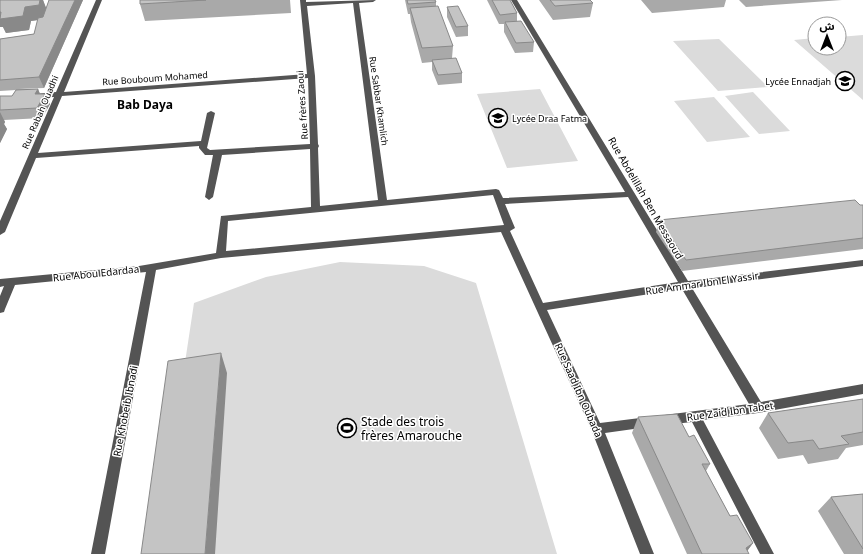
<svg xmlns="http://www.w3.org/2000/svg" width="863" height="554" viewBox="0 0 863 554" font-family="'Noto Sans','Noto Sans Arabic',sans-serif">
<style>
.green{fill:#dbdbdb}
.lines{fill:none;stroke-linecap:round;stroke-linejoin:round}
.minor{fill:#545454;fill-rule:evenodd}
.wall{fill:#a9a9a9}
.shaded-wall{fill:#898989}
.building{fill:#c4c4c4;stroke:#898989}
.labels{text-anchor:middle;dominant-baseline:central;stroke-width:3;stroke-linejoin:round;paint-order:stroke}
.far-street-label{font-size:9px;fill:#000;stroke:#fff}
.far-poi-label{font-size:9px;fill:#000;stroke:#fff;text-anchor:end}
.street-label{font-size:10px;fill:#000;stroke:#fff}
.far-district-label{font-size:12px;font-weight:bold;fill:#000;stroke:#fff}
.near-poi-label{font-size:12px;fill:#000;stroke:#fff;text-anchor:start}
</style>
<rect width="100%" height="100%" fill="#fff"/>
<path class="green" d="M863,35V100L794,40L815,38V48H839V37Z
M719,39L768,87L718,91L673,41Z
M540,89L578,161L507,168L477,94Z
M753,92L790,131L759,134L725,96Z
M714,97L750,137L707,142L674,101Z
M340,262L424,266L476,283L557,554H156L194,303L266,277Z"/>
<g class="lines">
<path class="minor" d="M96,0H102L64,92L307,74L300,0H306V2L376,0L373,2L359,3L387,200L496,189L499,190L503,198L625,192L511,0H517L688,281L863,260V266L692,288L761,402L863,384V394L758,413L703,420L774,554H760L692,422L665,425L661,424L659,420L661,416L665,415L749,404L682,289L547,310L600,423L648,417L652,418L654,422L652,426L648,427L605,433L654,554H640L591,429L501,232L221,258L156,270L105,554H91L146,272L15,285L5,309L4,312L0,313V296L4,286L0,287V279L139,266L216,253L221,216L311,207L310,149L222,155L213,197L209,200L205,197L213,155H205L199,148V146L36,158L5,232L0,235V221L54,97L34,98L30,96L34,94L56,92ZM353,3L378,200L320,206L318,148L319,146L318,144L315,76L307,6ZM308,78L310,144L210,150L207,148L215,113L211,111L207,113L201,141L38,153L62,96ZM493,195L504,225L226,251L228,221ZM628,197L678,282L543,303L510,231L515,228L505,204Z"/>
</g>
<path class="wall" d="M0,0H43L46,9L49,0H83L44,88L19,89H38L40,94L50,104L42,118L4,120L5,122L4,124L7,129L0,143V96H12L16,90L0,91V39L34,34L38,20L31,21L29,30L6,33L3,27H0Z
M140,0H290L291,13L145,21L140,4Z
M405,0H435L436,2V7L453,46L452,58L462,73V83L438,85L432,70V62L422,63L411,22L410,14H408Z
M487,0H510L517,13V21L534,42L533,52L515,53L504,32V24H499Z
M539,0H590L593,3L590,17L553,20Z
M641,0H726L724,7L652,13Z
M739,0H842L746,7Z
M447,7L468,26V36L456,37L447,17Z
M863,205V249L682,271L656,232L659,220Z
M863,399V445L846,448L838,459L808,464L803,455L778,459L759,428L768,413Z
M638,417L689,437L710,464L706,471L730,516L753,543L747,551L749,554H687L632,433Z
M863,494V554H844L818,511L831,497Z"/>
<path class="shaded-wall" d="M20,0H43L47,10L45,19L31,21L29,30L6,33L3,27H0V12Z
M75,0H83L44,88L39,77Z
M38,89L42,99L45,94L50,104L42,118L37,108L35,94Z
M0,112L5,122L4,124L7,129L0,143Z
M221,353L227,373L215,554H205Z
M753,543L745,554L746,548Z"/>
<path class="building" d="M0,0H40L39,5L25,7L23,16L0,19L1,12H0Z
M49,0H75L39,77L0,80V39L34,34L38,18L43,17Z
M140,0H206L140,4Z
M407,0H435L436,2L408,4Z
M492,0H510L517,13L500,15Z
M550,0H590L593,3L555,6Z
M438,6L453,46L422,48L410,8Z
M458,6L468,26L456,27L447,7Z
M521,21L534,42L516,43L505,22Z
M456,58L462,73L438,75L432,60Z
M38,89L35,94H45L37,108L0,110V96H12L16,90Z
M855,200L860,205H863V238L686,260L659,220Z
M221,353L205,554H141L168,361Z
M863,399V432L841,436L849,444L819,449L813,440L788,443L768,413Z
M677,414L689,437L694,435L710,464H702L730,516L737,515L753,543L746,548L749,554H702L638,417Z
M863,494V549L831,497Z"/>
<defs>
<symbol id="school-ring" viewBox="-11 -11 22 22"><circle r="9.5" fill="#fff" stroke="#000" stroke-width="1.5"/><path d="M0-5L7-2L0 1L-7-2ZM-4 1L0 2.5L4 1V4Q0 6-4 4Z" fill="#000"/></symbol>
<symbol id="stadium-ring" viewBox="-11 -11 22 22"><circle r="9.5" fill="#fff" stroke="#000" stroke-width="1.5"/><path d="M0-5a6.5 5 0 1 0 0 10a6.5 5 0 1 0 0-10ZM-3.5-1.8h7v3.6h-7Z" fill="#000"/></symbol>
</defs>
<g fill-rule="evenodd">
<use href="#school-ring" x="834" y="70" width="22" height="22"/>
<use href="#school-ring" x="487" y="107" width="22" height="22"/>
<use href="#stadium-ring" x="336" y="417" width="22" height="22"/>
</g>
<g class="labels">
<g class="far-street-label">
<text transform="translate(155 78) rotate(-4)">Rue Bouboum Mohamed</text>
<text transform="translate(379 101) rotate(82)">Rue Sabbar Khamlich</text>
<text transform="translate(302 105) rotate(-94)">Rue frères Zaoui</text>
<text transform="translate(40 112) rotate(-67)">Rue Rabah Ouadhi</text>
</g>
<g class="far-poi-label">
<text x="831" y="81">Lycée Ennadjah</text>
<text x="512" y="118" text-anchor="start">Lycée Draa Fatma</text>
</g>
<g class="street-label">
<text transform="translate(646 198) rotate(60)">Rue Abdelillah Ben Messaoud</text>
<text transform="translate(96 273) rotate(-6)">Rue Abou Edardaa</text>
<text transform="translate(702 283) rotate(-8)">Rue Ammar Ibn El Yassir</text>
<text transform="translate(579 390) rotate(66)">Rue Saad Ibn Oubada</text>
<text transform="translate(125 411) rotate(-79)">Rue Khobeib Ibnadi</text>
<text transform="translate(730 411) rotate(-8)">Rue Zaid Ibn Tabet</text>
</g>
<g class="far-district-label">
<text x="145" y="104">Bab Daya</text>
</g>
<g class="near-poi-label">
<text x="361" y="421">Stade des trois<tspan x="361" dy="14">frères Amarouche</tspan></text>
</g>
</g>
<g transform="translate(827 36)"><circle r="19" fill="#ffffff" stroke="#999999"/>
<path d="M0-3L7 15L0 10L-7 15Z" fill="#000000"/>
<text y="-6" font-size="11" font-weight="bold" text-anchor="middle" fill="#000000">ش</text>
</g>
</svg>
